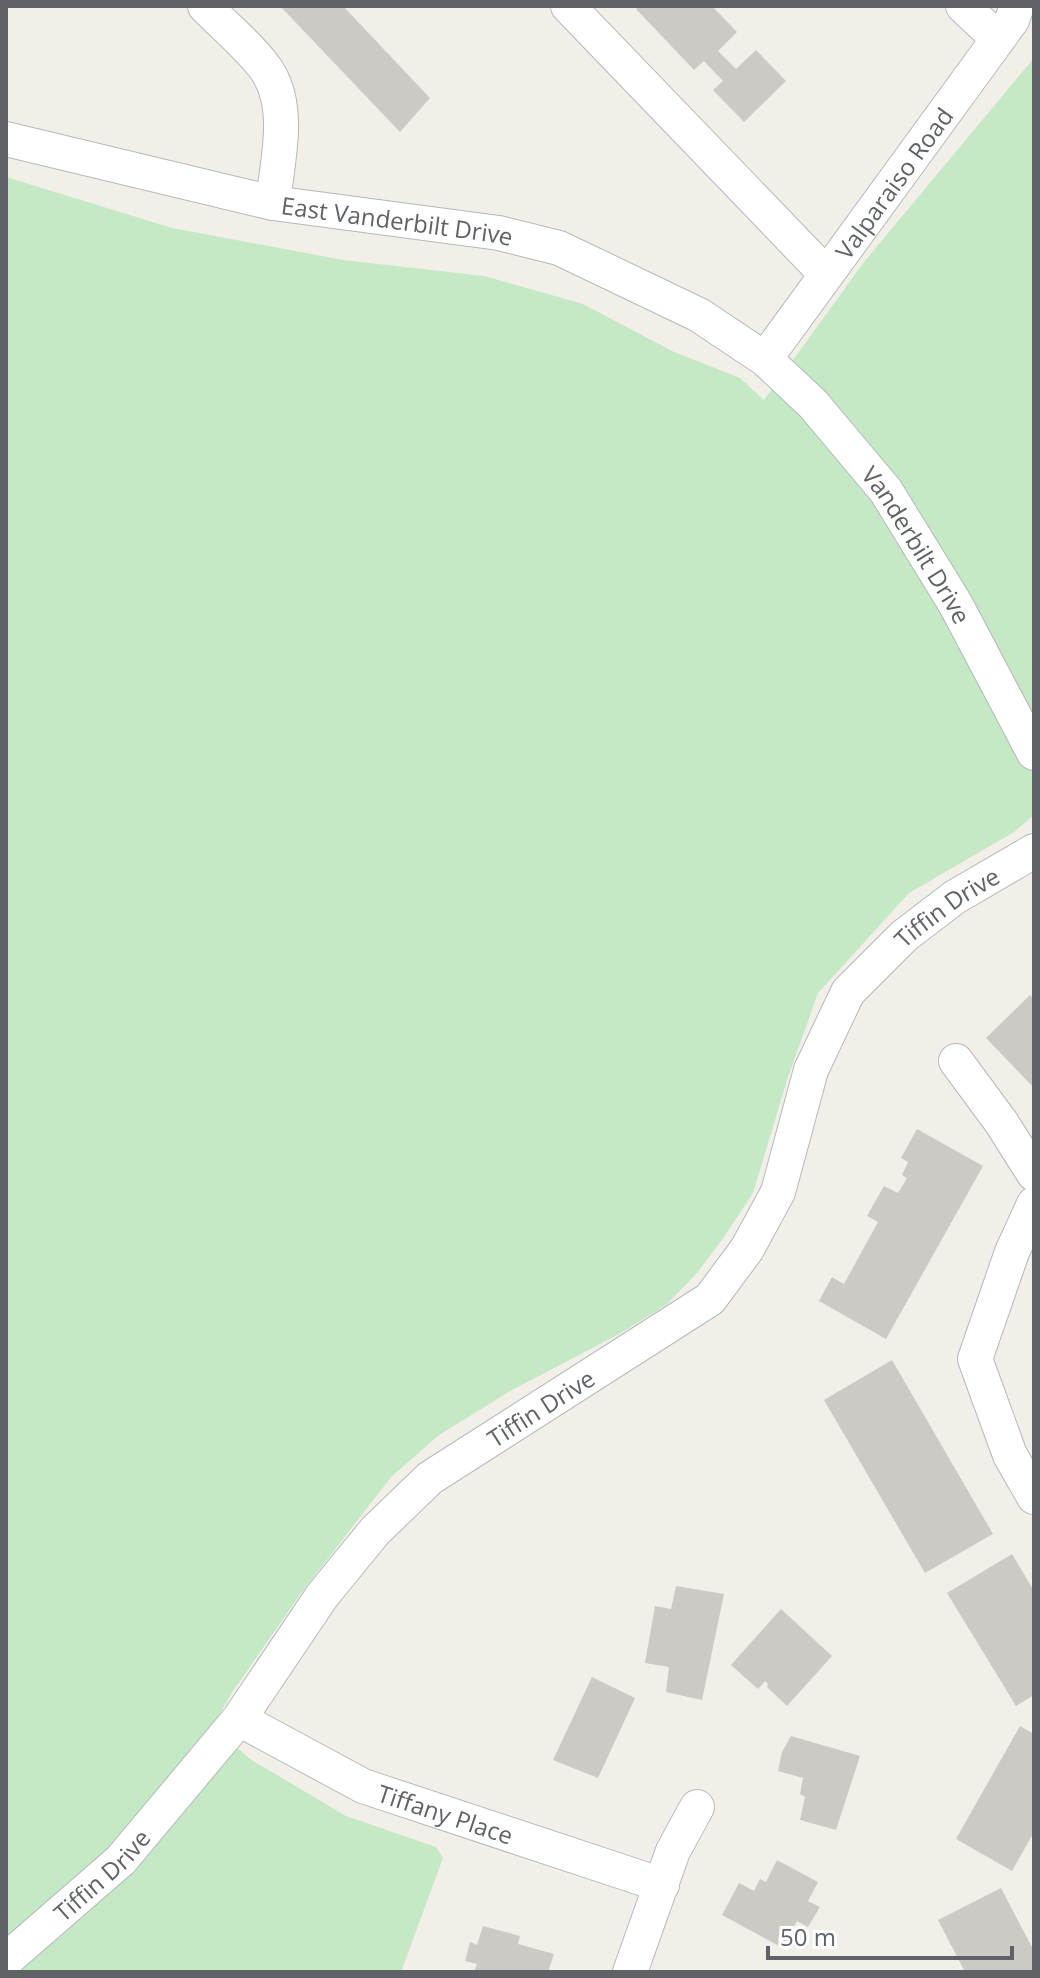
<svg xmlns="http://www.w3.org/2000/svg" width="1040" height="1978" viewBox="0 0 1040 1978" font-family="'Open Sans',sans-serif">
<style>
.green{fill:#c5e8c5}
.building{fill:#cccac5}
.lines{fill:none;stroke-linecap:round;stroke-linejoin:round}
.minor-casing{stroke:#b5b8bc;stroke-width:36}
.minor{stroke:#fff;stroke-width:34}
.labels{text-anchor:middle;dominant-baseline:central;stroke-width:6;stroke-linejoin:round;paint-order:stroke}
.street-label{font-size:24px;fill:#5f6368;stroke:#fff}
</style>
<rect width="100%" height="100%" fill="#f1efe8"/>
<path class="green" d="M1034,58V815L1014,832L909,893L818,993L788,1077L753,1193L724,1237L697,1273L666,1305L619,1334L512,1390L439,1435L391,1477L299,1596L231,1694L213,1726L250,1759L346,1816L436,1847L443,1858L401,1972H6V177L172,228L343,260L484,276L583,304L672,351L740,378L764,400L864,262Z"/>
<path class="building" d="M280,6H343L430,98L400,132Z
M639,6H712L737,32L718,51L736,69L756,50L786,81L744,122L713,90L723,81L704,61L694,70L636,9Z
M1030,995L1034,999V1088L986,1038Z
M917,1129L983,1166L886,1339L819,1301L832,1277L844,1284L878,1222L867,1216L884,1186L898,1193L907,1178L902,1175L908,1162L901,1158Z
M892,1360L993,1534L925,1573L824,1400Z
M1012,1554L1034,1591V1695L1016,1706L947,1593Z
M676,1586L724,1594L702,1700L666,1692L669,1667L645,1663L655,1606L671,1609Z
M781,1609L832,1656L787,1706L767,1687L768,1684L765,1681L758,1689L731,1665Z
M592,1677L635,1698L598,1778L553,1760Z
M1020,1726L1034,1734V1832L1012,1871L956,1839Z
M791,1736L860,1756L836,1830L800,1820L805,1797L800,1794L803,1778L778,1771L782,1752Z
M777,1860L818,1882L808,1901L820,1907L808,1927L797,1921L783,1948L722,1915L739,1883L754,1891L760,1879L766,1882Z
M1001,1888L1034,1951V1972H965L938,1920Z
M483,1926L520,1936L518,1944L554,1954L548,1972H474L477,1964L465,1961L470,1942L477,1945Z"/>
<g class="lines">
<defs>
<g id="minor">
<path d="M205,6C223,25 257,53 269,74C291,111 277,162 273,203"/>
<path d="M568,6L826,274"/>
<path d="M963,6L998,39"/>
<path id="s1" d="M6,139L273,203L499,233L559,248L699,315L765,359L813,404L886,491L956,605L1034,753"/>
<path id="s2" d="M765,359L1012,20L1017,6"/>
<path d="M956,1061L1001,1122L1034,1174"/>
<path d="M1034,1204L1012,1252L975,1359L1010,1455L1034,1497"/>
<path id="s3" d="M239,1719L363,1786L662,1885"/>
<path id="s4" d="M6,1960L121,1860L239,1719L322,1596L375,1531L430,1478L710,1299L747,1249L778,1192L811,1070L848,992L904,936L955,897L1034,851"/>
<path d="M630,1972L673,1851L697,1807"/>
</g>
</defs>
<use href="#minor" class="minor-casing"/>
<use href="#minor" class="minor"/>
</g>
<g class="labels">
<g class="street-label">
<text stroke="none"><textPath href="#s2" startOffset="218">Valparaiso Road</textPath></text>
<text stroke="none"><textPath href="#s1" startOffset="400">East Vanderbilt Drive</textPath></text>
<text stroke="none"><textPath href="#s1" startOffset="1040">Vanderbilt Drive</textPath></text>
<text stroke="none"><textPath href="#s4" startOffset="1448">Tiffin Drive</textPath></text>
<text stroke="none"><textPath href="#s4" startOffset="776">Tiffin Drive</textPath></text>
<text stroke="none"><textPath href="#s3" startOffset="228">Tiffany Place</textPath></text>
<text stroke="none"><textPath href="#s4" startOffset="128">Tiffin Drive</textPath></text>
</g>
</g>
<rect width="1040" height="1978" fill="none" stroke="#5f6368" stroke-width="16"/>
<path d="M768 1946v12h244v-12" fill="none" stroke="#5f6368" stroke-width="4"/>
<text x="780" y="1946" font-size="24" fill="#5f6368" stroke="#ffffff" stroke-width="6" paint-order="stroke">50 m</text>
</svg>
